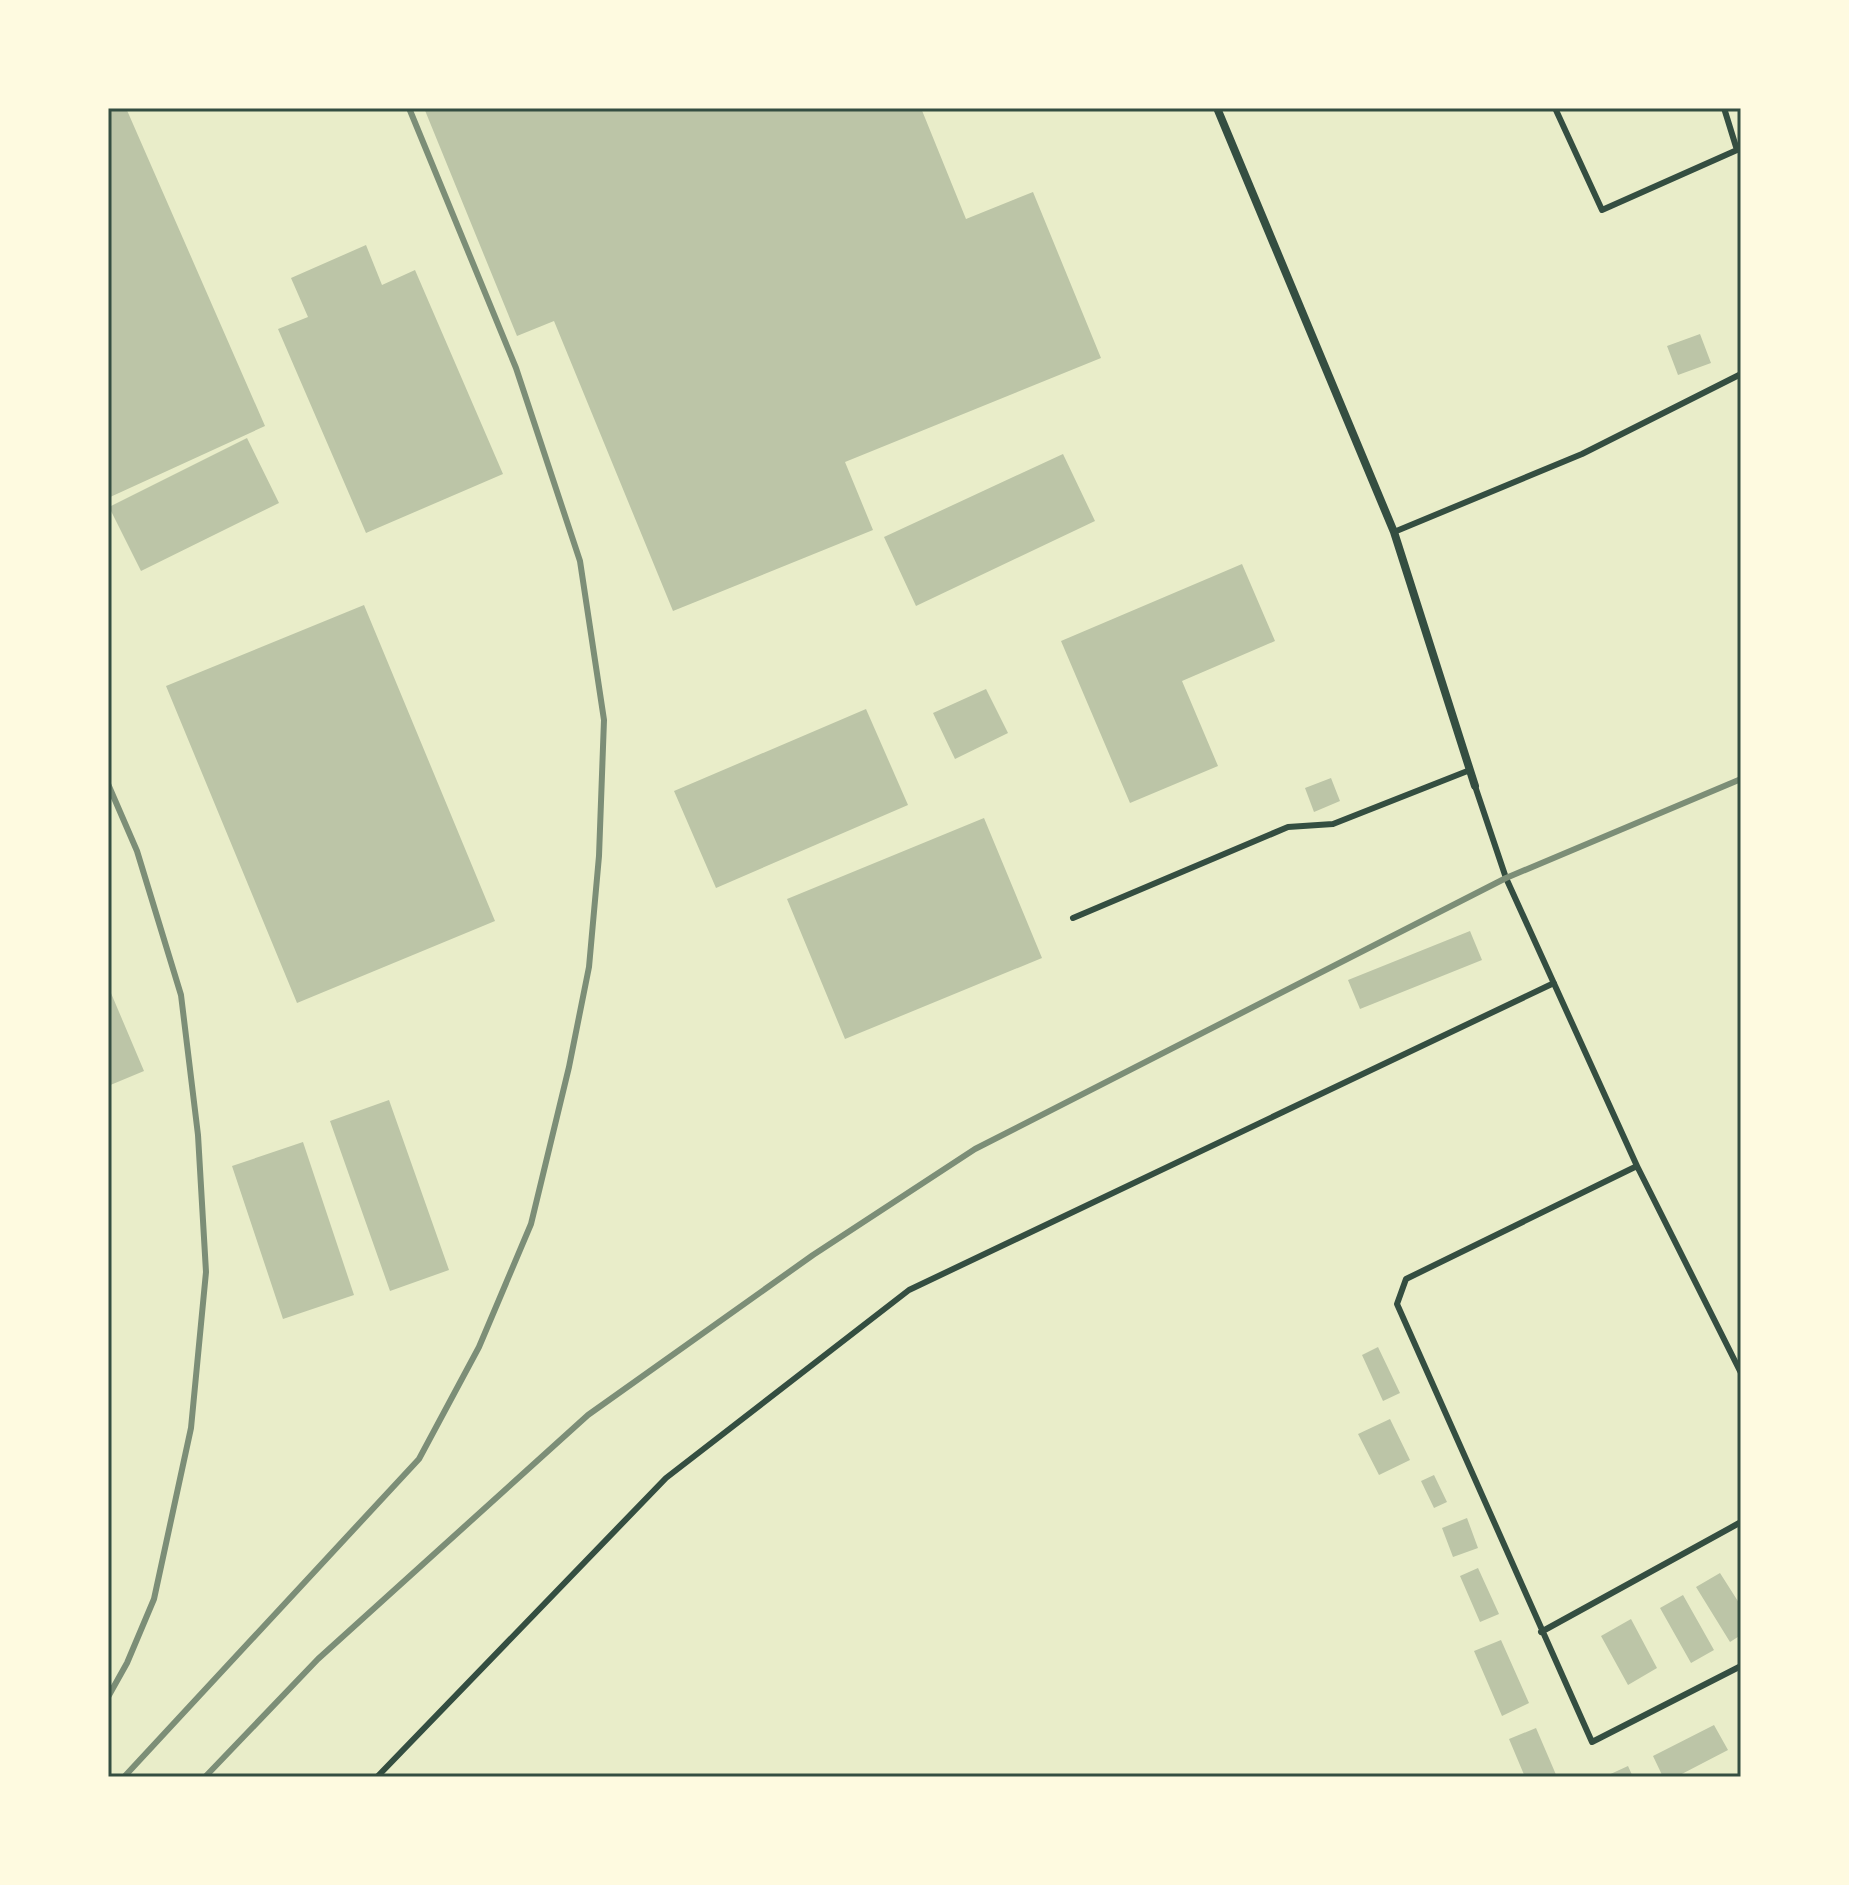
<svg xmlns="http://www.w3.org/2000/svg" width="1849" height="1885" viewBox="0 0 1849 1885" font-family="'Alegreya Sans',sans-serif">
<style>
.building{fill:#bcc5a7}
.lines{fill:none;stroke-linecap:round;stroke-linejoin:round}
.service{stroke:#344e41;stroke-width:6}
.minor{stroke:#344e41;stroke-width:8}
.rail{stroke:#7c8e77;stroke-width:6}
.neatline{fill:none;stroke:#344e41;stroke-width:3}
</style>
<rect width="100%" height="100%" fill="#e9edc9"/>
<path class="building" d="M108,108H126L265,426L108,498Z
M424,108H921L966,219L1033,192L1101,358L845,462L873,530L673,611L554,321L517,336Z
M366,245L382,285L415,270L503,474L366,533L278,329L308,317L291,278Z
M1700,334L1711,363L1678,375L1667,346Z
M247,438L279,503L141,571L109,507Z
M1063,454L1095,521L916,606L884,537Z
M1242,564L1275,641L1182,681L1218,766L1130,803L1061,641Z
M364,605L495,921L297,1003L166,686Z
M986,689L1008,733L955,759L933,713Z
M866,709L908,805L716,888L674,791Z
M1331,778L1340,801L1314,812L1305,788Z
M984,818L1042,958L845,1039L787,899Z
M1470,931L1482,960L1360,1009L1348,980Z
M108,986L144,1071L108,1086Z
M389,1100L449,1270L390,1291L330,1121Z
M303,1142L354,1295L283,1319L232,1166Z
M1378,1347L1400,1393L1383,1401L1362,1355Z
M1390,1419L1410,1460L1379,1475L1358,1434Z
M1434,1475L1447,1502L1434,1508L1421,1481Z
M1467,1518L1478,1548L1453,1557L1442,1528Z
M1478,1568L1499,1614L1480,1622L1460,1576Z
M1720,1573L1741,1606V1635L1730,1642L1696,1587Z
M1683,1595L1714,1650L1691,1663L1660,1608Z
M1631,1619L1657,1668L1628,1685L1601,1636Z
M1501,1640L1529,1703L1502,1716L1474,1651Z
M1714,1725L1728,1750L1676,1777H1663L1653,1756Z
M1536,1728L1557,1777H1525L1509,1739Z
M1628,1766L1633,1777H1604Z"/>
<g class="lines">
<path class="service" d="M1555,108L1602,210L1737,150L1724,108
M1394,532L1582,454L1741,374
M1475,786L1506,878L1637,1166
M1073,918L1288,827L1333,824L1470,770
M1741,1373L1637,1166L1406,1279L1397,1304L1592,1742L1741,1666
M1541,1632L1741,1522
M377,1777L666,1478L909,1290L1554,983"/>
<path class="minor" d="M1217,108L1394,532L1475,786"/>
<path class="rail" d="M108,784L137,851L181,995L198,1135L206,1272L191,1428L154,1599L127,1663L108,1697
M124,1777L419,1459L479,1347L531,1224L569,1067L589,967L599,856L604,720L580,561L516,368L409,108
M205,1777L318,1659L588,1415L813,1255L975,1149L1506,878L1741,779"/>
</g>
<rect width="1849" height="1885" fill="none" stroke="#fefae0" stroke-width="220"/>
<rect x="110" y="110" width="1629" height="1665" class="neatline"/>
</svg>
